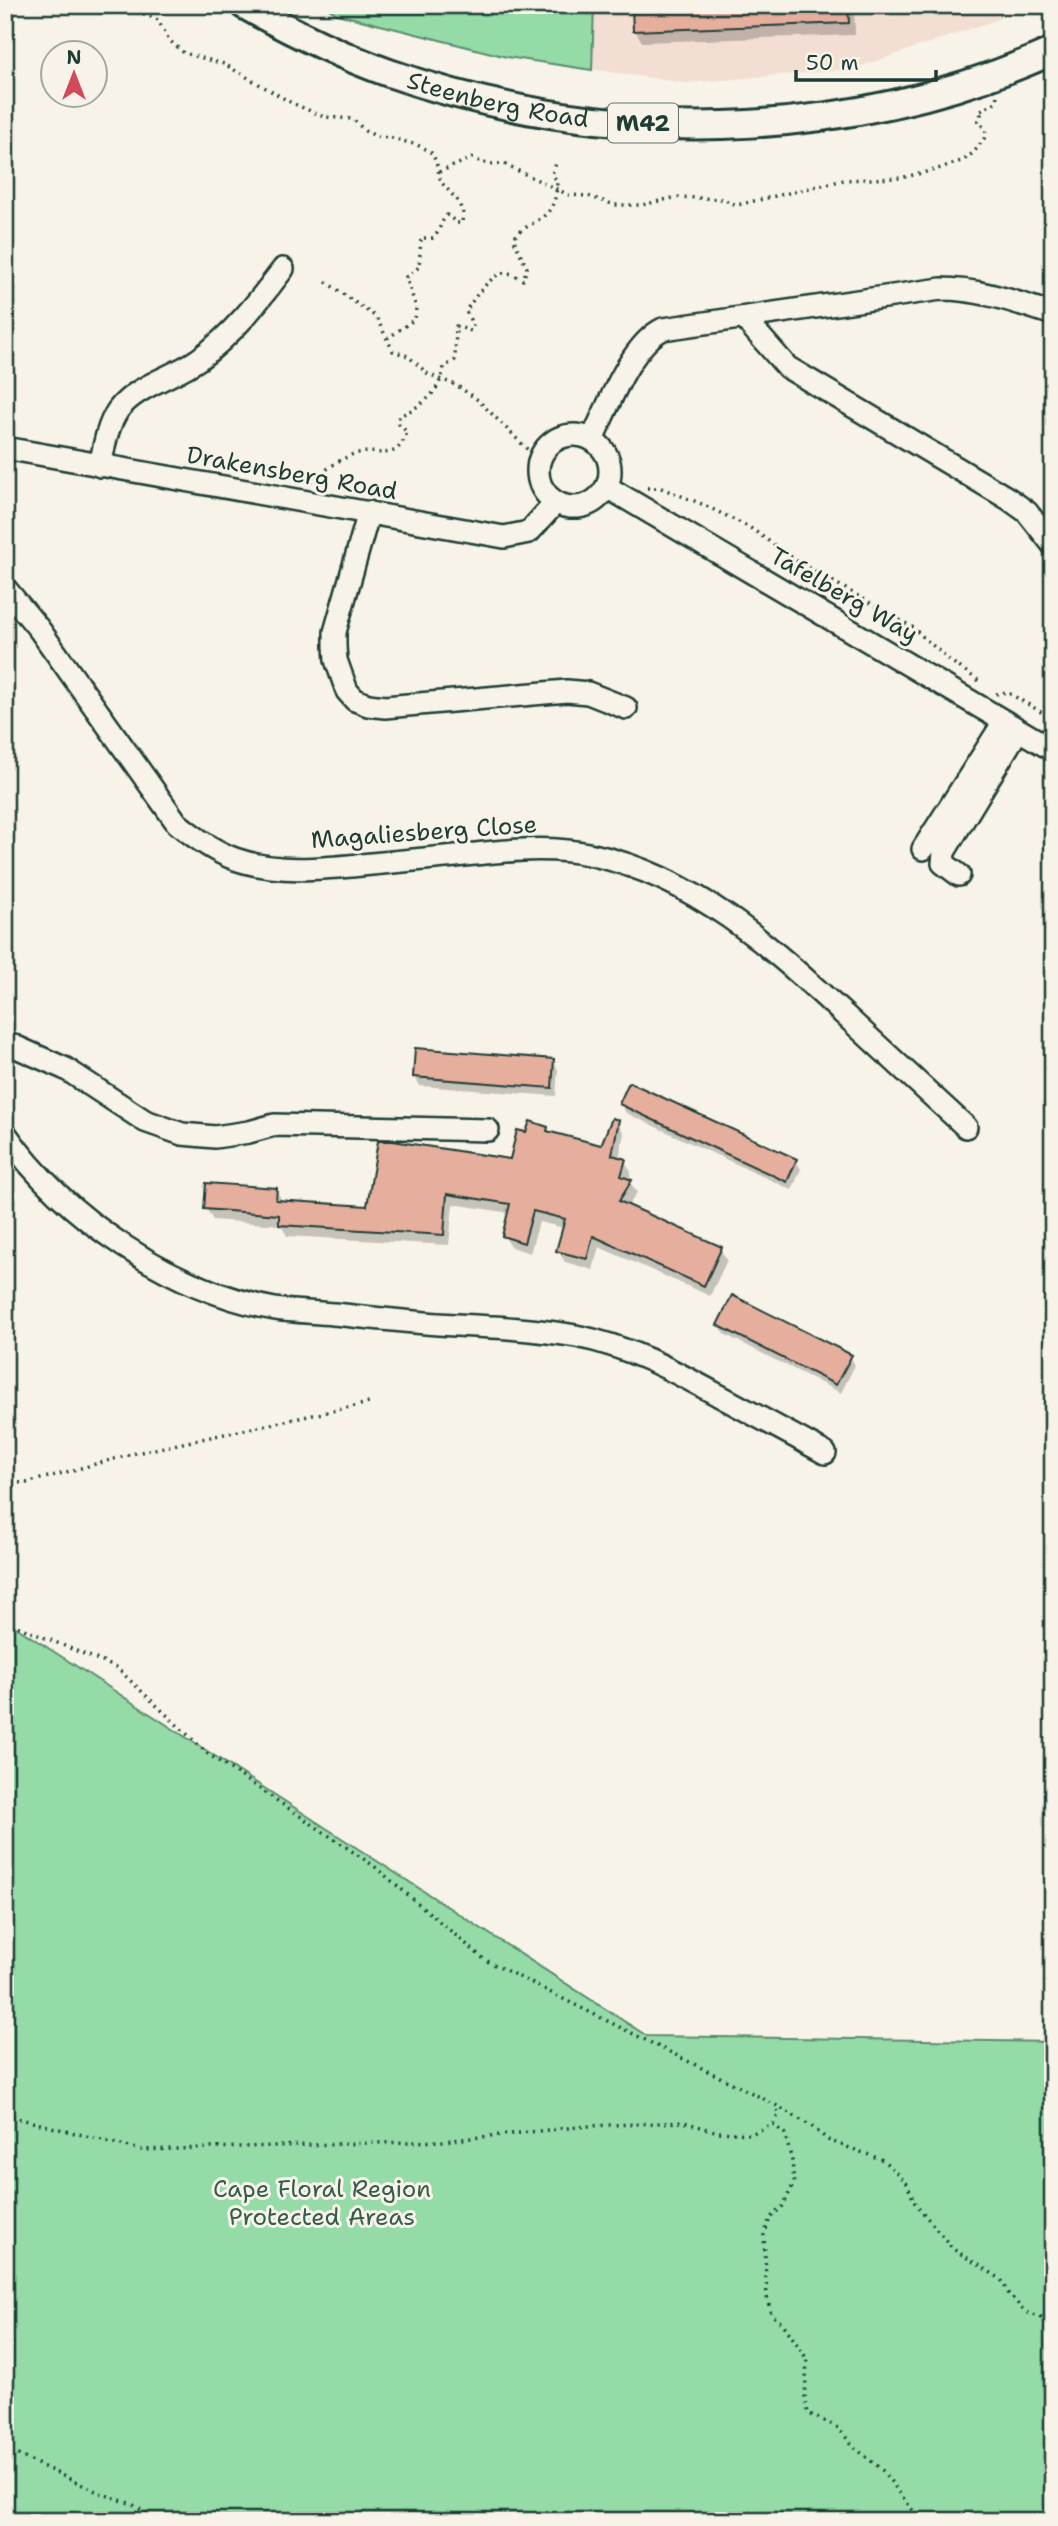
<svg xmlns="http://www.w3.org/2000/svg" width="1058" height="2526" viewBox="0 0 1058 2526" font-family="'Shantell Sans',sans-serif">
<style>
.built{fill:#f2ded2}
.green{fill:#94dba8;stroke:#5a8c6e;stroke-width:2}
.shadow{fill:#0003}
.building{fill:#e6ae9d;stroke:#1f3d34;stroke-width:2}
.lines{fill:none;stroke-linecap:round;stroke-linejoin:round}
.minor-casing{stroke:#1f3d34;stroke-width:26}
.major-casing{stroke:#1f3d34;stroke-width:32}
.path{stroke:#1f3d34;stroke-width:3.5;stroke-dasharray:2 5;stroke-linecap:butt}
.minor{stroke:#f7f3e8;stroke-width:21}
.major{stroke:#f7f3e8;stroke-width:26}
.labels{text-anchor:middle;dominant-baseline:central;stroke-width:6;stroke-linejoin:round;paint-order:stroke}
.shield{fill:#f7f3e8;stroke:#60746a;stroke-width:2}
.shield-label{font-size:23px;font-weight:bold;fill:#1f3d34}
.street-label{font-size:24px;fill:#1f3d34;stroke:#f7f3e8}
.park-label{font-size:24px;fill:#365d4b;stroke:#f7f3e8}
</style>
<rect width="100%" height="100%" fill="#f7f3e8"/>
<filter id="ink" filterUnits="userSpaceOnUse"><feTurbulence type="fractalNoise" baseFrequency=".0143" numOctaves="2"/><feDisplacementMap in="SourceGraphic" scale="14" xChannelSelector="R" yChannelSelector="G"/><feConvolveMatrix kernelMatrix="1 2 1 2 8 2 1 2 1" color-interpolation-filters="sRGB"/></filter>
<g filter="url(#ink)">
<path class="built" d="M323,5H1025L996,20L853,69L686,83L507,57L337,14Z"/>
<path class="green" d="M323,5H594L592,70L507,57L337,14Z
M5,1620L647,2036L1053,2042V2521H5Z"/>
<path class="shadow" d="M634,5H854L855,35L642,42L635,30Z
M905,5H926L909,11Z
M553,1061L558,1070L556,1096L420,1086L415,1077Z
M621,1104L796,1161L801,1169L792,1190L626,1113Z
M617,1122L624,1133L619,1159L624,1160L631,1172L629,1181L637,1192L628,1207L720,1249L727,1260L710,1296L599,1247L593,1270L565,1262L558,1251L564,1228L539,1222L530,1253L511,1247L504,1236L510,1213L453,1204L449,1245L287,1236L281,1225L213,1220L206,1208L276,1190L283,1202L369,1208L511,1161L527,1134L547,1128L550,1134L602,1147Z
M719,1325L850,1356L855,1365L841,1393L724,1334Z"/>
<path class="building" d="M632,5H848L849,23L633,31Z
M415,1048L554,1059L552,1088L413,1077Z
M629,1082L797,1159L787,1182L619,1104Z
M612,1118L619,1120L612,1155L626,1159L621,1176L632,1180L619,1201L722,1247L704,1286L593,1236L587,1259L556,1251L565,1219L533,1211L524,1243L502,1236L510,1204L447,1194L444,1235L279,1225V1215L204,1209L206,1183L277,1188L276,1200L367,1206L378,1141H393L510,1159L517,1130L526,1132L530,1121L548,1127L547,1131L601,1145Z
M732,1295L852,1355L836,1385L717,1325Z"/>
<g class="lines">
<defs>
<path id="minor" d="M744,318L787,367L1009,499L1027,512L1053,545
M538 471a36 36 0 1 1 72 0a36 36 0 1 1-72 0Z
M592,439C608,407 630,345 663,329L941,289C981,289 1015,302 1053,314
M5,448L504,537L529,532L556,502
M100,466C104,447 107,426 118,410C137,385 174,377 199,359C233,334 258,302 283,269
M607,487L1053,750
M369,512L335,632V646L336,660L347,691L355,700L368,705L385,707L567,691L588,693L626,708
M5,588L39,629L177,823C194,837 213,851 235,859C275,873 319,869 361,865C393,862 425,859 456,856C502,851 548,845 593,855C698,878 773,949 849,1019C888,1055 927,1091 966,1127
M923,849L1004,722
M959,875L943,863L944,852L1018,730
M5,1042L66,1069L145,1121L182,1134L215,1137L249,1132L274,1125L488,1130
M5,1133C64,1218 173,1291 275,1309C294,1312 314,1312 333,1314C374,1318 414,1323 455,1325C495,1327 536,1329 576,1336C628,1346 672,1370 718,1395C753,1414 789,1433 825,1453"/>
<g id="major">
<path id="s1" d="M244,5C290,31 339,55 389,73C602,148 845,144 1053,51"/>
</g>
</defs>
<use href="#minor" class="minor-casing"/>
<use href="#major" class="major-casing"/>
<path class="path" d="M124,5L158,20L169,40L184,53L224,64L290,102L324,117L353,119L365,131L378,137L392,138L417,145L430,151L436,161L441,182L457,200L463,212L462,223H457L447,215C440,222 440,232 433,238H421L419,267L406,277L416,307L415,319L388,338
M439,172L472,158L487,164H504L569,195L588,196L615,205H642L677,197L722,199L737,205L844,180L900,178L935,170L964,160L974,152L984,139L986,130L978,121L981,115L979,111L996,102L997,95
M326,282L376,317L393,351L408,356L428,374L456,385L478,400L540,462
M310,482C321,473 344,456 357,453C382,449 396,463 407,432L399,424V416C422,406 440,393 444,367L455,360L456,326L471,331L473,326L466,311C472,300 494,270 507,273C512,273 519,278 523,280L527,268L514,240L517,233C543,216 556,216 557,181L552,174L557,161
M647,488H661L702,504L749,527L797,561L912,627L949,660L979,681
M996,694L1007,692L1053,719
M5,1482L26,1483L136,1453L369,1403
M5,1621L117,1668L208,1754L374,1866L485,1960L774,2104L811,2126L828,2140L883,2160L906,2182L915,2203L953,2249L1001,2279L1009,2294L1025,2312L1053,2322
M5,2115L141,2150L443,2141L587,2126L684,2122L718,2132L751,2134L773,2124L779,2114L775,2106
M773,2124L785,2134L792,2161L794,2183L783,2206L770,2218L764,2235L767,2297L771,2314L784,2325L807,2359L805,2397L808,2413L838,2428L854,2447L882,2470L921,2521
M5,2449L100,2493L132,2504L158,2521"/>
<use href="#minor" class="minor"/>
<use href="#major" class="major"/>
</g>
</g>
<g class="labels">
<rect class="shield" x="608" y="103.5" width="70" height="39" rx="5"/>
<g class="shield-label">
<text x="643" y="123">M42</text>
</g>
<g class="street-label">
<text stroke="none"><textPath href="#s1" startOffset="273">Steenberg Road</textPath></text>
<text transform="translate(292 473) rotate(10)">Drakensberg Road</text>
<text transform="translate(844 595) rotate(30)">Tafelberg Way</text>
<text transform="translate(424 832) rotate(-4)">Magaliesberg Close</text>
</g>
<g class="park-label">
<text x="322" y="2189">Cape Floral Region<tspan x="322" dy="28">Protected Areas</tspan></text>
</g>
</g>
<rect width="1058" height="2526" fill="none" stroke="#f7f3e8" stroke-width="28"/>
<rect x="14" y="14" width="1030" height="2498" fill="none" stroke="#1f3d34" stroke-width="2.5" filter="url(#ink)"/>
<g transform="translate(74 74)"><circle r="33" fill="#f7f3e8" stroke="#a1aaa0" stroke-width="2"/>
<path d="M0-5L12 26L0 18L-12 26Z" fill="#d1495b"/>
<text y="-10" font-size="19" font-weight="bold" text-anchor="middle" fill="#1f3d34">N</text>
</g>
<path d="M796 70v10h140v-10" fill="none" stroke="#1f3d34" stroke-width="3.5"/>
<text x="806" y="70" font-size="21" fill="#1f3d34" stroke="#f7f3e8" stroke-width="5" paint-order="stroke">50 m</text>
</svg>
